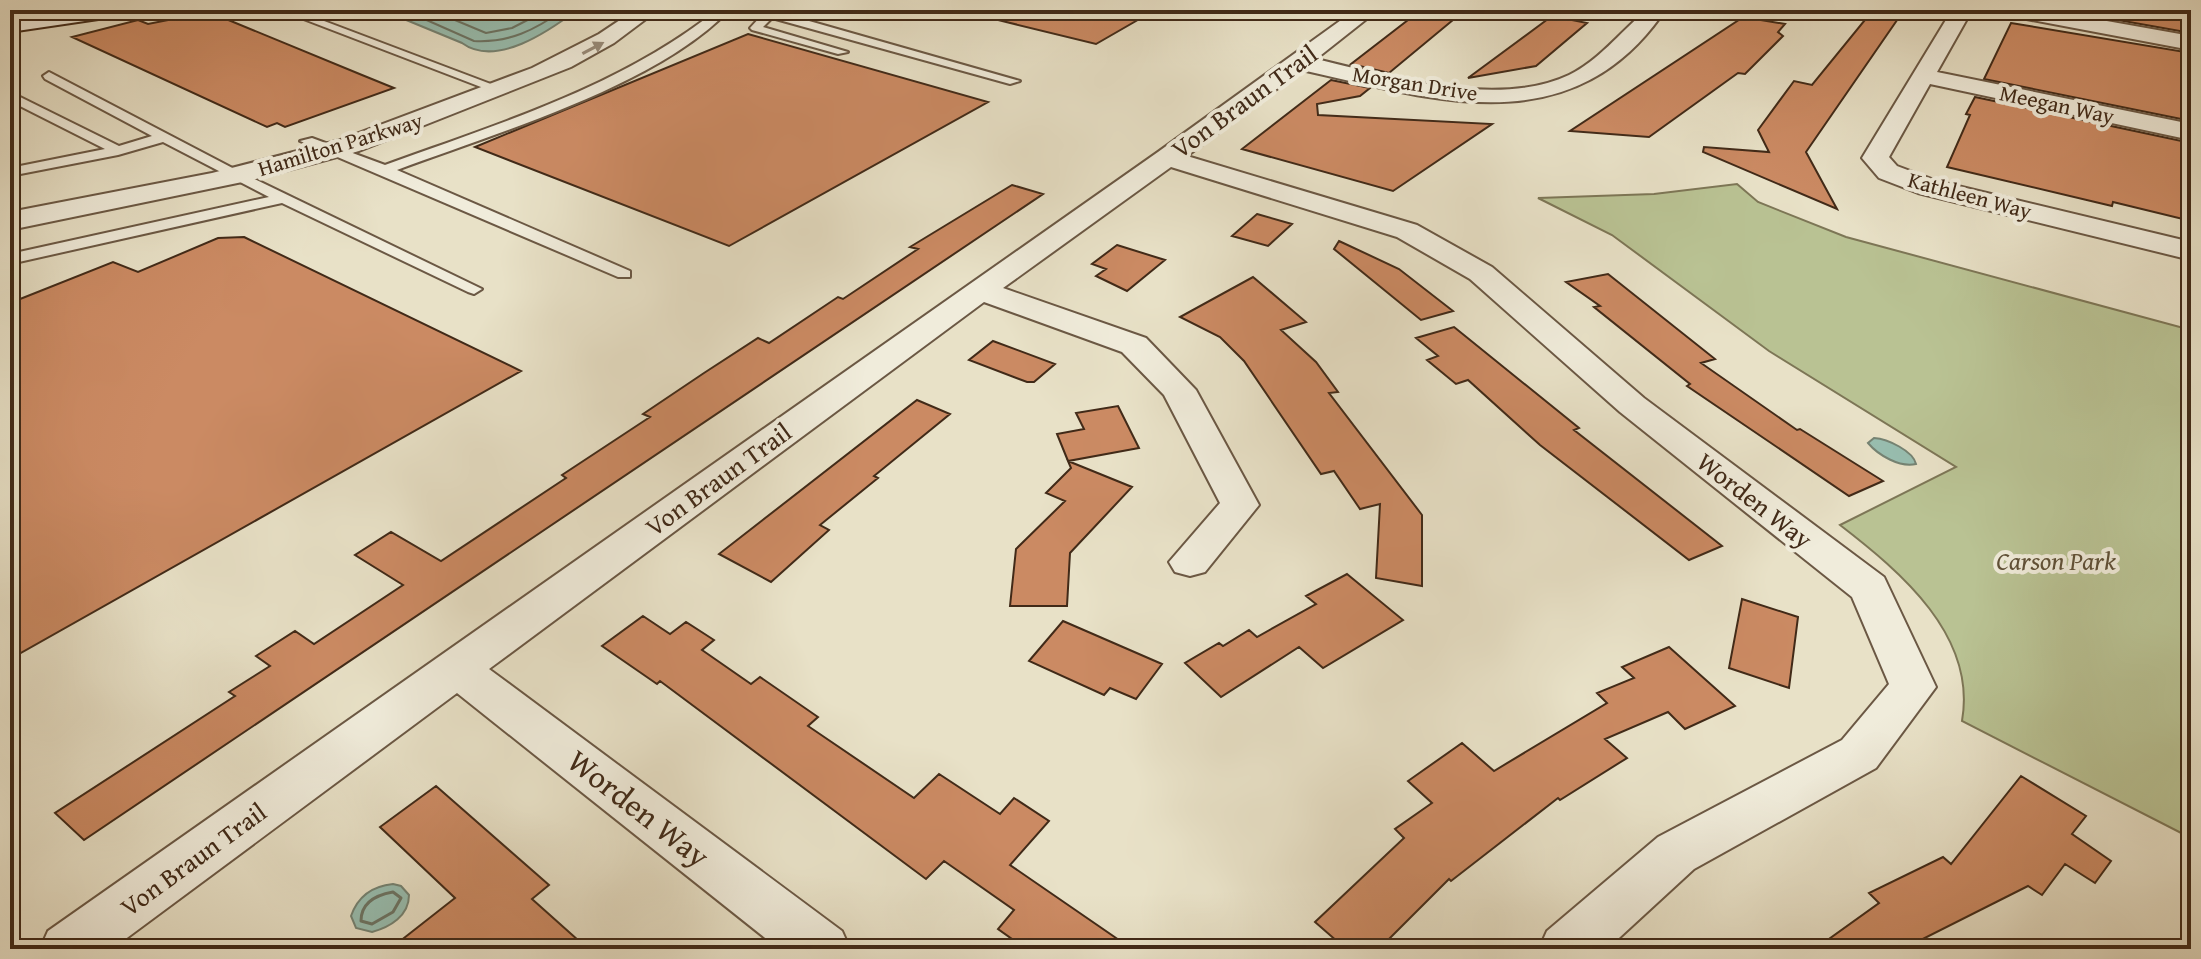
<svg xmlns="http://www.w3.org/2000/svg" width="2201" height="959" viewBox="0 0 2201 959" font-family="'Gentium Book Plus',serif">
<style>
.green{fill:#b9c293;stroke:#7d7656;stroke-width:2}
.water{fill:#98beb0;stroke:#758373;stroke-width:2}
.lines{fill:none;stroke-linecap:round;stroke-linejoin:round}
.shore-far1{stroke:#6c7464;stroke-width:2}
.shore{stroke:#6c7464;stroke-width:3}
.building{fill:#cb8a63;stroke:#412a18;stroke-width:2}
.service-casing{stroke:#6b5844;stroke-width:4}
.minor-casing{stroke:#6b5844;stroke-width:4}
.secondary-casing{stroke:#412a18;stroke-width:4}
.service{fill:#f0ecdb;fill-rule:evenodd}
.minor{fill:#f0ecdb;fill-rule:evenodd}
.secondary{fill:#f0ecdb;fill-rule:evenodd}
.oneway{fill:#988b7a}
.labels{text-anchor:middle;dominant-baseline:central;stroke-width:8;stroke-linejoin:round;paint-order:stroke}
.far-street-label{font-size:22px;fill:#412a18;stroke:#f0ecdb}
.street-label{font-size:26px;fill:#412a18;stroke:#f0ecdb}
.park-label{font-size:26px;font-style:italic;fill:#5f5037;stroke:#f0ecdb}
.near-street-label{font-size:32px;fill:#412a18;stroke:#f0ecdb}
</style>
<rect width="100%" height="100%" fill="#e8e1c7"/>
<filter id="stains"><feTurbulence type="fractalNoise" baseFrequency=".0025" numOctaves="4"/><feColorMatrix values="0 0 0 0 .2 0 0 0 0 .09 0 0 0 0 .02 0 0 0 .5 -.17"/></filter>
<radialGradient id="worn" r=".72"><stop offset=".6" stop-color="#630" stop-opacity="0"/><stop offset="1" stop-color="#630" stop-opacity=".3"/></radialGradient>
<path class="green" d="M1737,184L1758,202L1846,237L2191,330V838L1962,721C1977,636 1901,572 1840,525L1956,467L1769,351L1612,235L1538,198L1654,194Z"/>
<path class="water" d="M382,10H577C549,31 496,68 462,43Z
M1874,438C1888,439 1913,451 1916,464C1900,468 1878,455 1868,443Z
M393,884L401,886L409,895C409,916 390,927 372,932L356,928L351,916C358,896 373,886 393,884Z"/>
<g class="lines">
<path class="shore-far1" d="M404,10L474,41C509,43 535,30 563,10
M431,10L486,33L512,28L547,10"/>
<path class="shore" d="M393,892L401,898L393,912L372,924L361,921C361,902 376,895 393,892Z"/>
</g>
<path class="building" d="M999,10H1155L1096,44L998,20Z
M1421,10H1465L1389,73L1351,64Z
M1873,10H1904L1806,152L1837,209L1703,152L1704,147L1769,152L1758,130L1794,81L1812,85Z
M2103,10H2130L2165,16L2166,10L2191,12V33L2101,17Z
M209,12L362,75L394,88L285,127L277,123L267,127L72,37L138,20L148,24Z
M1751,12L1761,20L1785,24L1778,32L1783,36L1745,74L1738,73L1649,137L1570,131Z
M1552,16L1587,23L1536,66L1468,78Z
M2011,23L2191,53V121L1984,79Z
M748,34L988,102L729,246L475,147Z
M1331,80L1370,88L1360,96L1317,104L1318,115L1492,124L1393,191L1242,149Z
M1975,97L2191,143V221L2113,202L2112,206L1947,167L1970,115L1966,114Z
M1012,185L1043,194L84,840L55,813L235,696L229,692L270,666L256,656L295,631L314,644L403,585L355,555L391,532L441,561L566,478L562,475L650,417L643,414L704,373L758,338L769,343L838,297L843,299L918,249L910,247Z
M1257,214L1292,224L1268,246L1232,236Z
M244,237L521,371L10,659V303L113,262L138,272L218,238Z
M1339,241L1399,269L1453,311L1421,320L1334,249Z
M1117,245L1165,260L1127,291L1096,276L1106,269L1092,264Z
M1608,274L1715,359L1701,363L1797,430L1800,429L1883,481L1849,496L1687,386L1690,384L1594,307L1600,306L1566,282Z
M1253,277L1306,322L1281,330L1316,362L1338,392L1329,393L1422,515V586L1376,578L1380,504L1360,509L1334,471L1321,474L1244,361L1220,337L1180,317Z
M1454,327L1579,428L1574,430L1722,546L1689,560L1540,445L1468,380L1456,384L1427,360L1438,356L1416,338Z
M993,341L1055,364L1034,382H1027L969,360Z
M917,400L950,414L874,476L878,478L820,525L829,530L771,582L719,554Z
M1118,406L1139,448L1068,461L1057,434L1084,429L1076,413Z
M1068,461L1132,487L1070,553L1067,606H1010L1016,549L1065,501L1046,493L1071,468Z
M1347,574L1403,620L1323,668L1299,647L1221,697L1185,663L1219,643L1223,646L1249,630L1257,637L1316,604L1306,596Z
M1742,599L1798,617L1789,688L1729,668Z
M643,616L670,634L686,622L714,640L702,650L751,684L760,677L818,717L808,726L914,798L939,774L1000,814L1014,798L1049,821L1010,865L1132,949H1026L998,929L1014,910L944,861L926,879L660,681L657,684L602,646Z
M1063,621L1162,664L1136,699L1110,688L1104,695L1029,661Z
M1669,647L1735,706L1685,729L1668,712L1605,739L1627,758L1560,800L1558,798L1451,881L1449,879L1379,949H1346L1315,922L1404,838L1395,829L1432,803L1408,781L1462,743L1494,771L1607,703L1597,693L1634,678L1622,667Z
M2021,776L2086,816L2072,834L2111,861L2095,883L2065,864L2042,895L2028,886L1903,949H1815L1879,903L1869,893L1943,857L1951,864Z
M436,786L549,885L532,899L588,949H390L455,898L380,827Z"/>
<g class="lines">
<defs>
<path id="service" d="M280,10H295L504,89L494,92Z
M717,10H729C657,86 496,133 397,170L630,271V277H618L300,141L312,138L385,165C500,123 620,87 717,10Z
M752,10L774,11L1020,81L1010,84L772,18L763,27L848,52L838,54L752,30L750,28L762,15Z
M49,72L242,173L482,289L474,294L468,292L282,203L10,264V254L269,197L163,142L118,155L10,176V168L105,149L10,101V92L119,146L152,136L45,79L43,76Z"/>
<path id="minor" d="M635,10H658L614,43L571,67L359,151L252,180L10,230V212L212,173L340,140L532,68L599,34Z
M1355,10H1378L1316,59C1389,76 1497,109 1569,75C1598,61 1620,33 1644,12L1652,10L1661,16C1568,145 1432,99 1302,70L1187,156L1417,225L1492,267L1644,398L1884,577L1936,687L1876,768L1694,869L1607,949H1539L1547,931L1658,837L1842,740L1889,684L1852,597L1620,412L1470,279L1397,237L1171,167L1003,288L1146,338L1196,390L1259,505L1205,572L1190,576L1175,572L1169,562L1220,503L1164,395L1122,352L984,302L489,669L842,931L850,949H779L457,693L112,949H40L48,931L1158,152Z
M1952,10H1972L1937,72L2191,124V140L1930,84L1889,157L1897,166L1937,181L2191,242V260L1918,193L1879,178L1862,158Z
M2001,10H2045L2191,36V50L2011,16Z"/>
<path id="secondary" d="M62,10H124L120,15L112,17L10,32V18Z"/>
</defs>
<use href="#service" class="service-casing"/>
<use href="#minor" class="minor-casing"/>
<use href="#secondary" class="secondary-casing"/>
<use href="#service" class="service"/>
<use href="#minor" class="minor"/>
<use href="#secondary" class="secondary"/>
</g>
<defs><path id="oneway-solid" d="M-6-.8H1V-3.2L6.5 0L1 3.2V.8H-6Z" transform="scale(2)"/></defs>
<use class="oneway" href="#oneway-solid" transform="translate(593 48) rotate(-28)"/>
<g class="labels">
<g class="far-street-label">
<text transform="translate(1415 83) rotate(9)">Morgan Drive</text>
<text transform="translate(2057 104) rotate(12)">Meegan Way</text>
<text transform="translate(340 144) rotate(-17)">Hamilton Parkway</text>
<text transform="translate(1970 195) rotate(15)">Kathleen Way</text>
</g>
<g class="street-label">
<text transform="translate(1244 101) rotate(-36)">Von Braun Trail</text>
<text transform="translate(718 479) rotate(-36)">Von Braun Trail</text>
<text transform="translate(1755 500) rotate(38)">Worden Way</text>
<text transform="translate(193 859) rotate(-36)">Von Braun Trail</text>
</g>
<g class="park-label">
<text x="2056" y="560">Carson Park</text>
</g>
<g class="near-street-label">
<text transform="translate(639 808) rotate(38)">Worden Way</text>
</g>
</g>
<rect width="2201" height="959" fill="none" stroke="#e8e1c7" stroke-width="40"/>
<rect x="12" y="12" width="2177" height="935" fill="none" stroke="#412a18" stroke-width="4"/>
<rect x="20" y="20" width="2161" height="919" fill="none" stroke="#412a18" stroke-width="2"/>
<rect width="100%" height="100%" filter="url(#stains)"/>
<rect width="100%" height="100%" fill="url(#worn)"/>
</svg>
